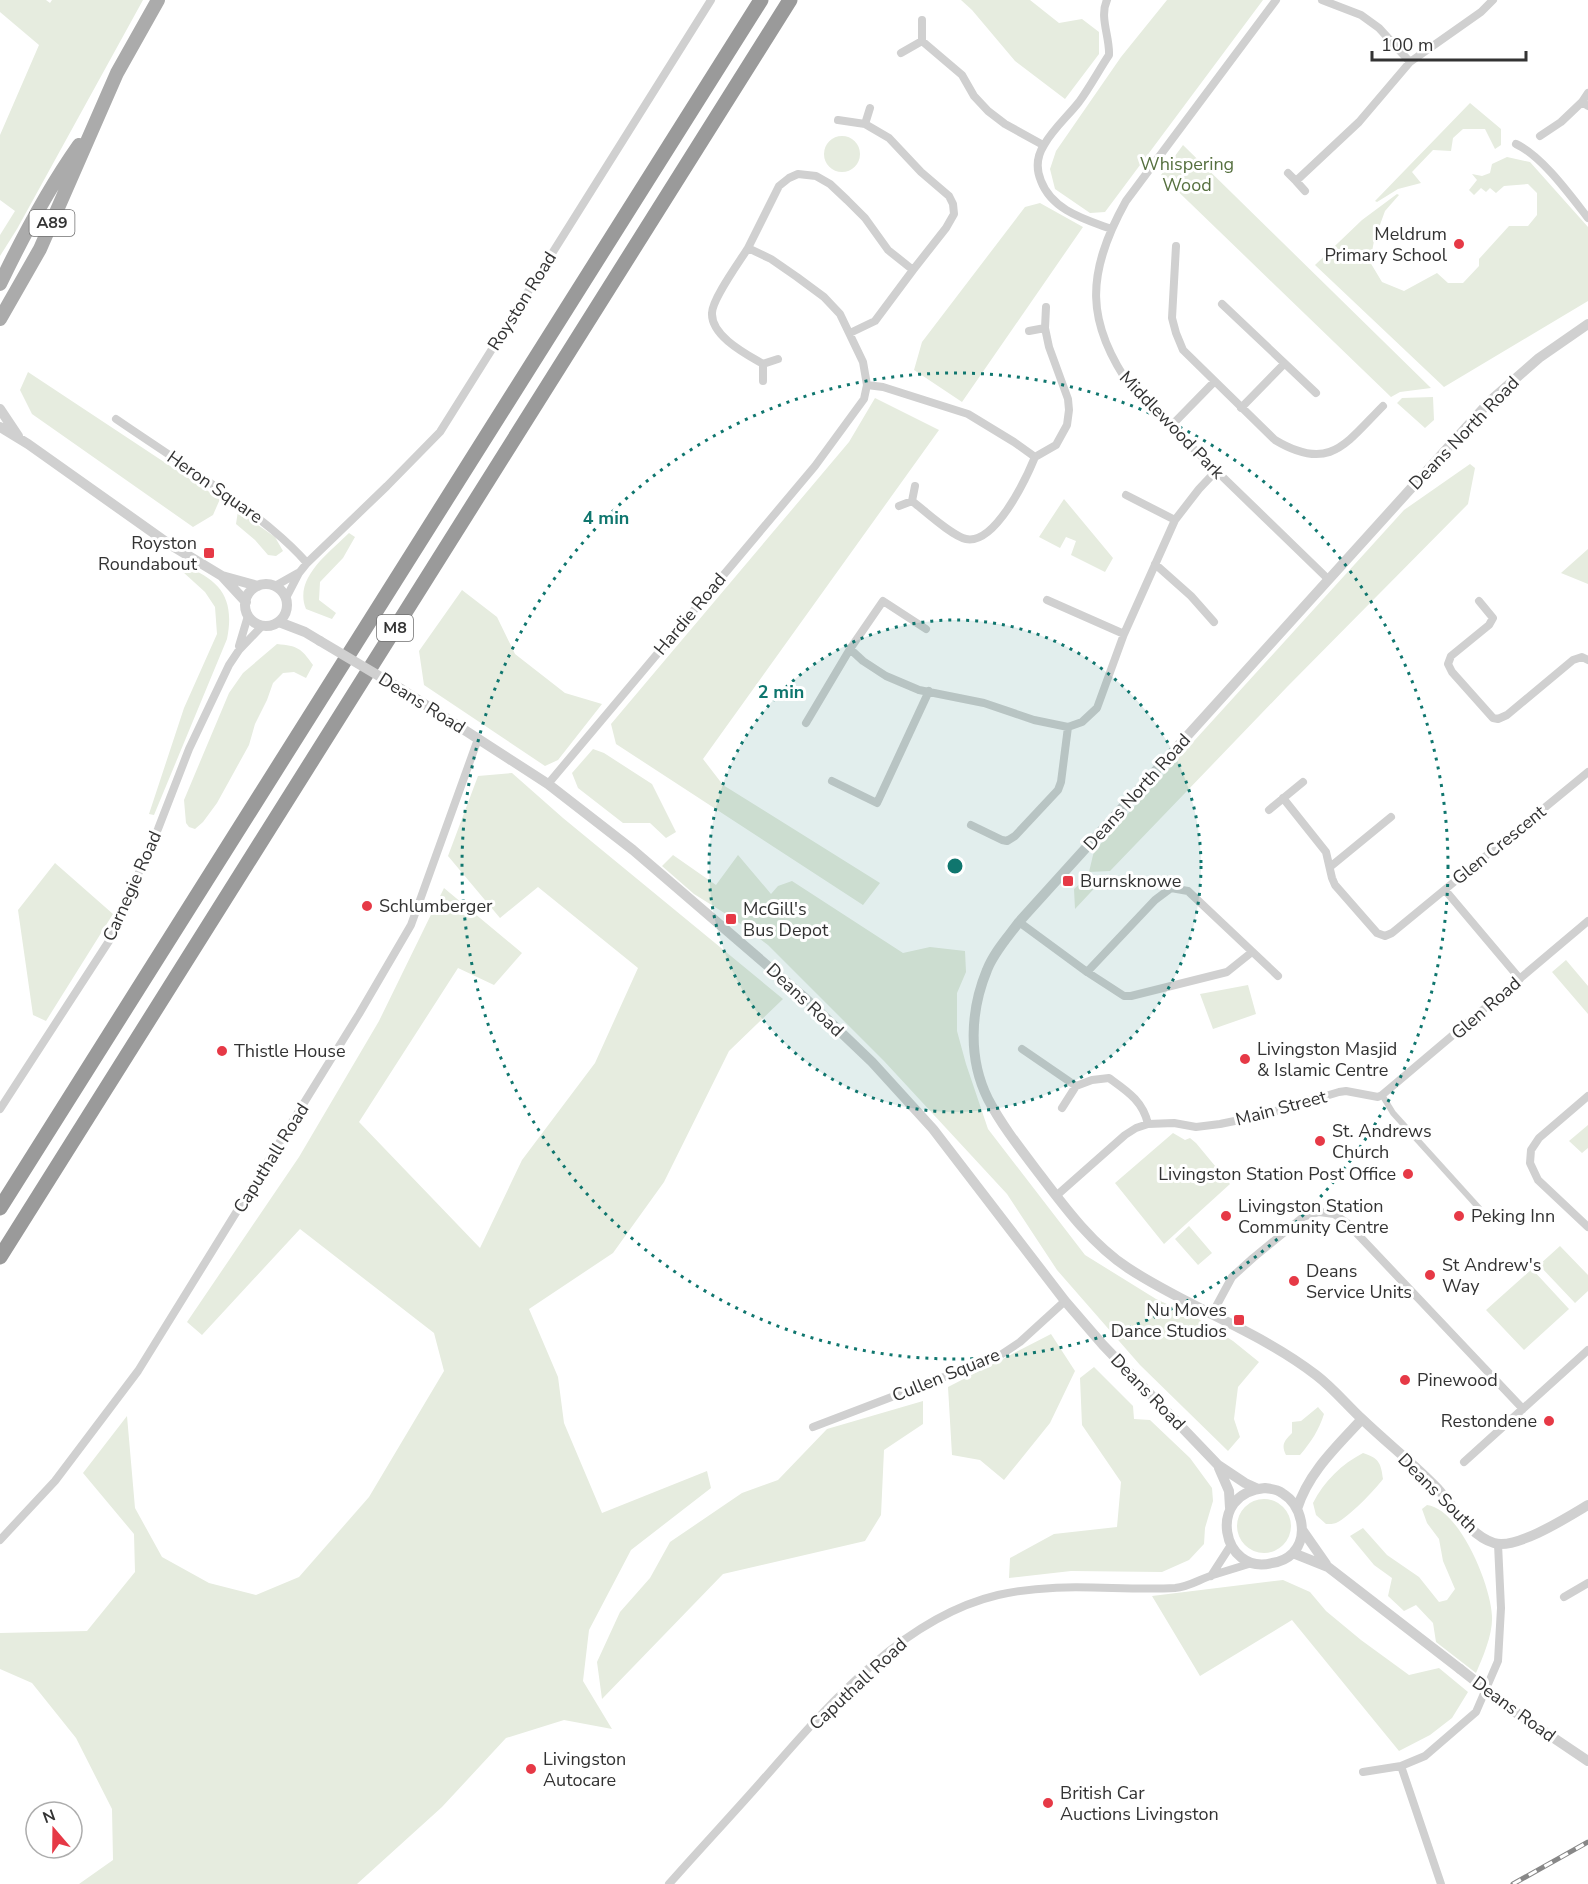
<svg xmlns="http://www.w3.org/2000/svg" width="1588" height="1884" viewBox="0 0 1588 1884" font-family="'Nunito Sans',sans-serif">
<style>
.green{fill:#e6ecdf}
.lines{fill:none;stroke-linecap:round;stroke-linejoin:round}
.pedestrian{stroke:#d0d0d0;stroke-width:6}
.minor{stroke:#d0d0d0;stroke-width:8}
.tertiary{stroke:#d0d0d0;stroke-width:10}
.primary{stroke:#ababab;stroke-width:14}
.motorway{stroke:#9a9a9a;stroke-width:15}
.rail-casing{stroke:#888;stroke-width:5}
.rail{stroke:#fff;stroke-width:3;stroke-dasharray:9;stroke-linecap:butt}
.tertiary-bridge{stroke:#d0d0d0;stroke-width:10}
.ring{fill:none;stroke:#0f766e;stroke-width:3;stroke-dasharray:3 6}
.poi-dot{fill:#e63946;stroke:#fff;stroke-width:2}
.labels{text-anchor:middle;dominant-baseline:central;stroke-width:6;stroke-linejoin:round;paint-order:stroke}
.shield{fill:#fff;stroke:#707070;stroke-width:1.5}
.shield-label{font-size:16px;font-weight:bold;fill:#333}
.park-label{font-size:18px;fill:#56703f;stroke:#fff}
.poi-label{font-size:18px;fill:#333;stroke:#fff;text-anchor:start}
.street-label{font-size:18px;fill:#333;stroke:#fff}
.centre{fill:#0f766e;stroke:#fff;stroke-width:3}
.ring-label{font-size:18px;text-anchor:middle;font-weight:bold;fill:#0f766e;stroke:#fff;stroke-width:6;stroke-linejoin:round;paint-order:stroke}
</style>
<rect width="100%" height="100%" fill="#fff"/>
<path class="green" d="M0,0H46L50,3L52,0H143L17,229L0,256V235L15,211L0,200V135L39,45L0,12Z
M961,0H1030L1059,23L1082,19L1099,32V54L1065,99L1015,61L972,10Z
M1167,0H1263L1105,212L1090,213L1055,189L1050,169L1056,151L1121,57Z
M1470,103L1501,129V145L1495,149L1485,129H1463L1453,138L1451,151L1433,150L1412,172L1421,183L1398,189L1377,202L1375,201Z
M824 154a18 18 0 1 1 36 0a18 18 0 1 1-36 0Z
M1183,145L1431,388L1400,392L1391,397L1161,175Z
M1507,157L1530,162L1588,227V301L1444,387L1315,265L1362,220L1397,194L1399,195L1385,211L1374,241L1370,262L1382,282L1404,291L1437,273L1448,283H1463L1479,266V259L1509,226H1528L1537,215V193L1528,184L1504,186L1496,193L1490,188L1486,192L1481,188L1474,195L1469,190L1477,180L1472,174L1482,176L1490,173L1492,164Z
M1040,203L1083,227L962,402L914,370L922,342L1025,207Z
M28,372L220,499L213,515L193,527L32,414L20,390Z
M1433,397L1434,420L1425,428L1397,403L1402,398Z
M875,398L939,430L703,759L723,785L880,883L863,905L616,744L611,724L849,442Z
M1470,464L1475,468L1468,504L1287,687L1110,871L1089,872L1094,851L1404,510Z
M1064,499L1113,558L1105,572L1071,555L1076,541L1066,537L1060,548L1039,537Z
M238,511L275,537L283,551L276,556L268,555L255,540L236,524Z
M349,533L355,537L343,558L320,582L319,600L336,613L332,619L306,609C293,578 330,552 349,533Z
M1588,549V584L1561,573Z
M184,566C221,580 235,599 227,639L154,815L149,814L184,708L217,634L215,607L205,592L183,572Z
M462,590L497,617L515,654L565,693L602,704L558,760L545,766L424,685L419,651Z
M277,644C298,646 301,648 313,665L306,678L294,672L283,673L273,683L267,700L255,724L249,745L217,803L203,822L195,829L189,827L186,823L184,800L229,693L243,673Z
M593,749L604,753L652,784L676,832L666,838L650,823H623L578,788L572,773Z
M512,773L563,818L783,999L729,1051L664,1182L613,1253L529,1309L558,1377L564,1423L602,1513L707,1471L711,1488L631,1550L589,1630L583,1681L612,1729L564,1720L506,1738L442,1807L357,1884H79L113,1860L112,1809L76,1738L32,1683L0,1669V1633L87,1631L135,1572L134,1534L83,1473L127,1416L135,1508L162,1557L209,1583L256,1595L299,1577L369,1497L444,1371L434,1333L300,1229L202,1335L187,1322L299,1157L379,1021L444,888L522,953L494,985L458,968L359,1122L480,1248L522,1160L595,1063L638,968L538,887L500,918L448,856L478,776Z
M673,855L716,885L738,855L771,894L778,886L792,881L903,953L930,947L965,951L966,972L957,993V1031L966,1064L988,1129L1085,1255L1156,1299L1197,1318L1233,1341L1259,1362L1238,1387L1234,1419L1240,1437L1228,1451L1140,1365L1057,1270L1007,1194L884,1061L768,945L734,919L694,894L662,866Z
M55,863L113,914L46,1021L33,1015L18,910Z
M1085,879H1103L1075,909L1074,889Z
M1566,960L1588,986V1014L1552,972Z
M1248,985L1256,1014L1213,1029L1200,994Z
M1588,1125V1148L1582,1153L1569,1141Z
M1173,1133L1185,1140L1190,1138L1196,1143L1230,1184L1164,1244L1115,1183Z
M1189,1226L1212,1253L1198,1265L1175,1239Z
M1560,1246L1588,1275V1291L1575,1303L1539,1265Z
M1532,1269L1569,1309L1524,1350L1486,1310Z
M1051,1334L1075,1371L1050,1423L1004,1480L980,1460L952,1455L948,1387Z
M1094,1367L1133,1406L1134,1419L1150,1420L1190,1458L1212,1488L1213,1501L1205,1528L1204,1544L1189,1560L1162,1572L1071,1571L1009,1578L1010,1558L1054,1534L1117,1527L1121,1482L1082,1425L1080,1378Z
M923,1401V1424L884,1450L881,1515L865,1541L723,1574L602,1699L597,1662L620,1612L650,1578L670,1542L742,1493L778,1480L827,1429Z
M1318,1407L1324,1414C1319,1430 1311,1442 1300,1455H1286C1281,1445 1284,1441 1292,1433V1422L1301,1421Z
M1363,1453C1379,1458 1381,1463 1383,1479C1374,1491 1349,1517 1336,1523C1334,1524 1329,1524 1326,1524L1316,1515L1313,1503C1324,1481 1342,1464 1363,1453Z
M1237 1526a27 27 0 1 1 54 0a27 27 0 1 1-54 0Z
M1427,1505C1460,1509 1491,1586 1492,1616C1493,1634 1483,1657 1476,1673L1436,1642L1433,1623L1416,1605L1404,1611L1388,1596L1392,1578L1374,1565L1350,1536L1363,1528L1387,1555L1419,1577L1439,1602L1447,1600L1455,1589L1443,1561L1439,1539L1427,1523L1422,1509Z
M1283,1580L1310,1592L1326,1611L1361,1640L1409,1675L1439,1668L1468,1692L1452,1718L1430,1735L1399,1751L1292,1620L1200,1676L1152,1596Z"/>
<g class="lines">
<path class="pedestrian" d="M1382,1095L1393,1113L1479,1208"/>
<path class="minor" d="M1107,0C1099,17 1110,37 1109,55C1099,70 1090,87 1079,102C1068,116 1053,129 1044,145C1037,156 1036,169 1041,181C1052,210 1084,219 1111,229
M1276,0L1126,201C1086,273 1084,322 1133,390L1328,579
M1322,0L1361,15L1379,28L1410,62
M922,41V20
M901,53L922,41L962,75L974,96L988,111L1005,124L1043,145
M1588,93L1582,102L1588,106
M865,124L870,108
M1540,136L1561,122L1582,102
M1516,144C1542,156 1570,195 1588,218
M1288,173L1296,181L1359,122L1410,62L1481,12L1493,0
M1296,181L1305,191
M1176,246L1172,318L1176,333L1183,350L1275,440C1330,473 1346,443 1383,406
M748,248L779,186L789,178L798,174L816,176L830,184L847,200L865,218L888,250L913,270L946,228L954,214L953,204L949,196L921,172L889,138L865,124L838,120
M1222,304L1316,393
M1029,331L1045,328
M850,333L875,321L913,270
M763,381V364
M867,385L883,387L968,414L1014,442L1035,457L1056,445L1067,425L1069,410L1068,399L1049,347L1045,328L1046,307
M1241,408L1284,364
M116,419C154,445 193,470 230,497C258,518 284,537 307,563
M1170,427L1214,382
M1126,495L1175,520
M912,501L915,486
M899,506L912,501C925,511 952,536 966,539C995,545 1026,479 1035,457
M1155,564L1191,596L1214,622
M275,586L298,573
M286,598L299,573L307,563L387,486L440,432L711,0
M1047,600L1124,634
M1479,601L1493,618L1489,625L1451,656L1448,664L1452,672L1493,718L1498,719L1507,715L1573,660L1582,657L1588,660
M239,646L248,616
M850,649L863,661L886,676L919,690L984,703L1034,720L1068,727L1082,722L1097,708L1124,634L1175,520L1199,489L1216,471
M806,723L850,649L883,601L926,629
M832,781L877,803L929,691
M548,784L815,466L864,399L867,385L863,362L840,314L824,297L797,277L771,259L748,248C740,261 712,299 712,313C711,336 746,354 763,364L778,359
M1283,798L1326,852L1332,878L1335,885L1377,933L1385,936L1392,933L1588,772
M1269,810L1303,782
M971,825L1002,840L1007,841L1015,836L1058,790L1061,782L1068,727
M1330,867L1391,817
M1445,890L1520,979
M1019,922L1087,972L1124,996H1131L1227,972L1252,952
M1087,972L1155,900L1171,888L1188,891L1278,976
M1022,1049L1076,1086L1092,1080L1109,1078C1127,1091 1143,1101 1148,1124
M1588,1096L1539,1138L1531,1150L1530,1163L1538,1180L1588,1227
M1062,1108L1076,1086
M0,1109L109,941L158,829L189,749L229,665L239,650L262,626
M1056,1196L1125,1135L1136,1128L1148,1124L1174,1123L1196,1127L1220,1124L1259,1116L1339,1092L1346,1091L1378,1097L1382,1095L1588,921
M1212,1314L1232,1277L1253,1258L1303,1217L1319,1212L1334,1214L1347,1223L1523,1409
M813,1427L999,1356L1020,1342L1065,1301
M1464,1462L1588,1350
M0,1540L55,1481L138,1371L359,1014L411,925L478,739
M1211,1576L1231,1545
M1564,1597L1588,1583
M1401,1766L1425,1756L1476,1712L1498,1661L1501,1608L1498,1544
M1363,1772L1401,1766L1441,1884
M669,1884C699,1850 730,1817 760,1783C824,1710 900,1618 998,1595C1060,1581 1114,1591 1175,1588C1189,1587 1200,1579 1213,1575C1226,1571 1239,1567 1252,1563"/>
<path class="tertiary" d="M1588,324L1539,358L1490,401L1019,922C1008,937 994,952 987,970C970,1011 968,1059 988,1099C1002,1126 1022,1151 1041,1176C1066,1209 1093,1245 1128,1268C1189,1308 1259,1331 1316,1375C1333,1388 1347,1405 1362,1419C1387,1443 1414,1464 1438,1489C1454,1507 1470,1536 1494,1543C1516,1550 1568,1517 1588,1505
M0,409L18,436
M0,427L28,444L169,544L222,576L258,586
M222,576L246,602
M245 605a21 21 0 1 1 42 0a21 21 0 1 1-42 0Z
M279,622L305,632L320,641
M401,689L548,784L633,850L805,998L872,1062L933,1129L1065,1301L1103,1345L1218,1465L1245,1483L1256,1488
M1219,1468L1229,1491L1230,1508
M1265,1488C1271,1489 1277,1489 1282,1493C1302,1505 1309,1536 1293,1553C1287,1559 1280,1562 1272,1563C1222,1576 1205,1493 1265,1488Z
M1297,1509C1308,1473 1336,1447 1362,1419
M1303,1531L1326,1564
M1293,1553L1328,1567L1460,1669
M1512,1710L1588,1761"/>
<path class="primary" d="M0,284C23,236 48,189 79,145
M0,319L40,249L117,73L158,0"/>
<path class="motorway" d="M0,1208L761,0
M0,1257L790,0"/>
<defs>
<path id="rail" d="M1513,1884L1588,1842"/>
</defs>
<use href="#rail" class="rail-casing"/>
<use href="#rail" class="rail"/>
<path class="tertiary-bridge" d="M320,641L401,689
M1460,1669L1512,1710"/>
</g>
<circle cx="955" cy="866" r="246" fill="#0f766e" fill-opacity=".12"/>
<g class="ring">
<circle cx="955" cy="866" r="246"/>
<circle cx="955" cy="866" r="493"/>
</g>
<g class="poi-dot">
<circle cx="1459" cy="244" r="6"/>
<rect x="203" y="547" width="12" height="12" rx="3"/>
<rect x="1062" y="875" width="12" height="12" rx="3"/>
<circle cx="367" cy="906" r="6"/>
<rect x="725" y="913" width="12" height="12" rx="3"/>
<circle cx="222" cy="1051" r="6"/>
<circle cx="1245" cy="1059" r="6"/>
<circle cx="1320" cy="1141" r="6"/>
<circle cx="1408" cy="1174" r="6"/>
<circle cx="1226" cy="1216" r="6"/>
<circle cx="1459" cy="1216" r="6"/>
<circle cx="1430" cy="1275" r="6"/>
<circle cx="1294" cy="1281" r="6"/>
<rect x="1233" y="1314" width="12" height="12" rx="3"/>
<circle cx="1405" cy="1380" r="6"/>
<circle cx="1549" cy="1421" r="6"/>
<circle cx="531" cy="1769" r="6"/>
<circle cx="1048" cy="1803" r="6"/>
</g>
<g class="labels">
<g class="shield">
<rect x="29.5" y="210" width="45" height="26" rx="4.5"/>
<rect x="377" y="615" width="36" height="26" rx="4.5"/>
</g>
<g class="shield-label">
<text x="52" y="223">A89</text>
<text x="395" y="628">M8</text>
</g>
<g class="park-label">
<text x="1187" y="164">Whispering<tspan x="1187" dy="21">Wood</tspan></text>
</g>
<g class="poi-label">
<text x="1447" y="234" text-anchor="end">Meldrum<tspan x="1447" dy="21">Primary School</tspan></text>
<text x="197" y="543" text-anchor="end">Royston<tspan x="197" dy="21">Roundabout</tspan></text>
<text x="1080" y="881">Burnsknowe</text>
<text x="379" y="906">Schlumberger</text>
<text x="743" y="909">McGill's<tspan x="743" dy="21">Bus Depot</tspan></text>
<text x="1257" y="1049">Livingston Masjid<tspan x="1257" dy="21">&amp; Islamic Centre</tspan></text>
<text x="234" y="1051">Thistle House</text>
<text x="1332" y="1131">St. Andrews<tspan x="1332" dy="21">Church</tspan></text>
<text x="1396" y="1174" text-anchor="end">Livingston Station Post Office</text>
<text x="1238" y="1206">Livingston Station<tspan x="1238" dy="21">Community Centre</tspan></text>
<text x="1471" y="1216">Peking Inn</text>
<text x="1442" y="1265">St Andrew's<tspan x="1442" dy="21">Way</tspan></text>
<text x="1306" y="1271">Deans<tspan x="1306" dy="21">Service Units</tspan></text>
<text x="1227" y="1310" text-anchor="end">Nu Moves<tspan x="1227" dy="21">Dance Studios</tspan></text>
<text x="1417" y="1380">Pinewood</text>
<text x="1537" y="1421" text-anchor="end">Restondene</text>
<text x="543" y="1759">Livingston<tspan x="543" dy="21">Autocare</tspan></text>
<text x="1060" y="1793">British Car<tspan x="1060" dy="21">Auctions Livingston</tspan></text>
</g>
<g class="street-label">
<text transform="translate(522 301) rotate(-58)">Royston Road</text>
<text transform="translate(1172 425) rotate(46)">Middlewood Park</text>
<text transform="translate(1464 433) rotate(-46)">Deans North Road</text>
<text transform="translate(215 487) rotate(35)">Heron Square</text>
<text transform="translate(690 614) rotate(-50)">Hardie Road</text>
<text transform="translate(422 703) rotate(32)">Deans Road</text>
<text transform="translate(1137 792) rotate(-48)">Deans North Road</text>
<text transform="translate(1499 845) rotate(-39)">Glen Crescent</text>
<text transform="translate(132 886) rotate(-66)">Carnegie Road</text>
<text transform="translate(805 1000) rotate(43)">Deans Road</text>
<text transform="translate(1486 1008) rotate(-41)">Glen Road</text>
<text transform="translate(1281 1108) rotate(-15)">Main Street</text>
<text transform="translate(271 1158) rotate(-58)">Caputhall Road</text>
<text transform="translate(946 1375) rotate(-22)">Cullen Square</text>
<text transform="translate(1148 1392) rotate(46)">Deans Road</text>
<text transform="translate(1438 1493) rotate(45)">Deans South</text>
<text transform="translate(858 1684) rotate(-43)">Caputhall Road</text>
<text transform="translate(1514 1709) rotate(36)">Deans Road</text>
</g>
</g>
<circle cx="955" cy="866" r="9" class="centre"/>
<g class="ring-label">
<text x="606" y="524">4 min</text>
<text x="781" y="698">2 min</text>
</g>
<g transform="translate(54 1830) rotate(340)"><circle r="28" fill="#ffffff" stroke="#adadad" stroke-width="1.5"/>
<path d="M0-4.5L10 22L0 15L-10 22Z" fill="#e63946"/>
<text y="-9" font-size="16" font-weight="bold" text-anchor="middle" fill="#333333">N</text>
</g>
<path d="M1372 51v9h154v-9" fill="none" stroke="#333333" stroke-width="3"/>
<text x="1381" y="51" font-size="18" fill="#333333" stroke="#ffffff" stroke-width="4.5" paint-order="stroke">100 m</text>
</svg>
